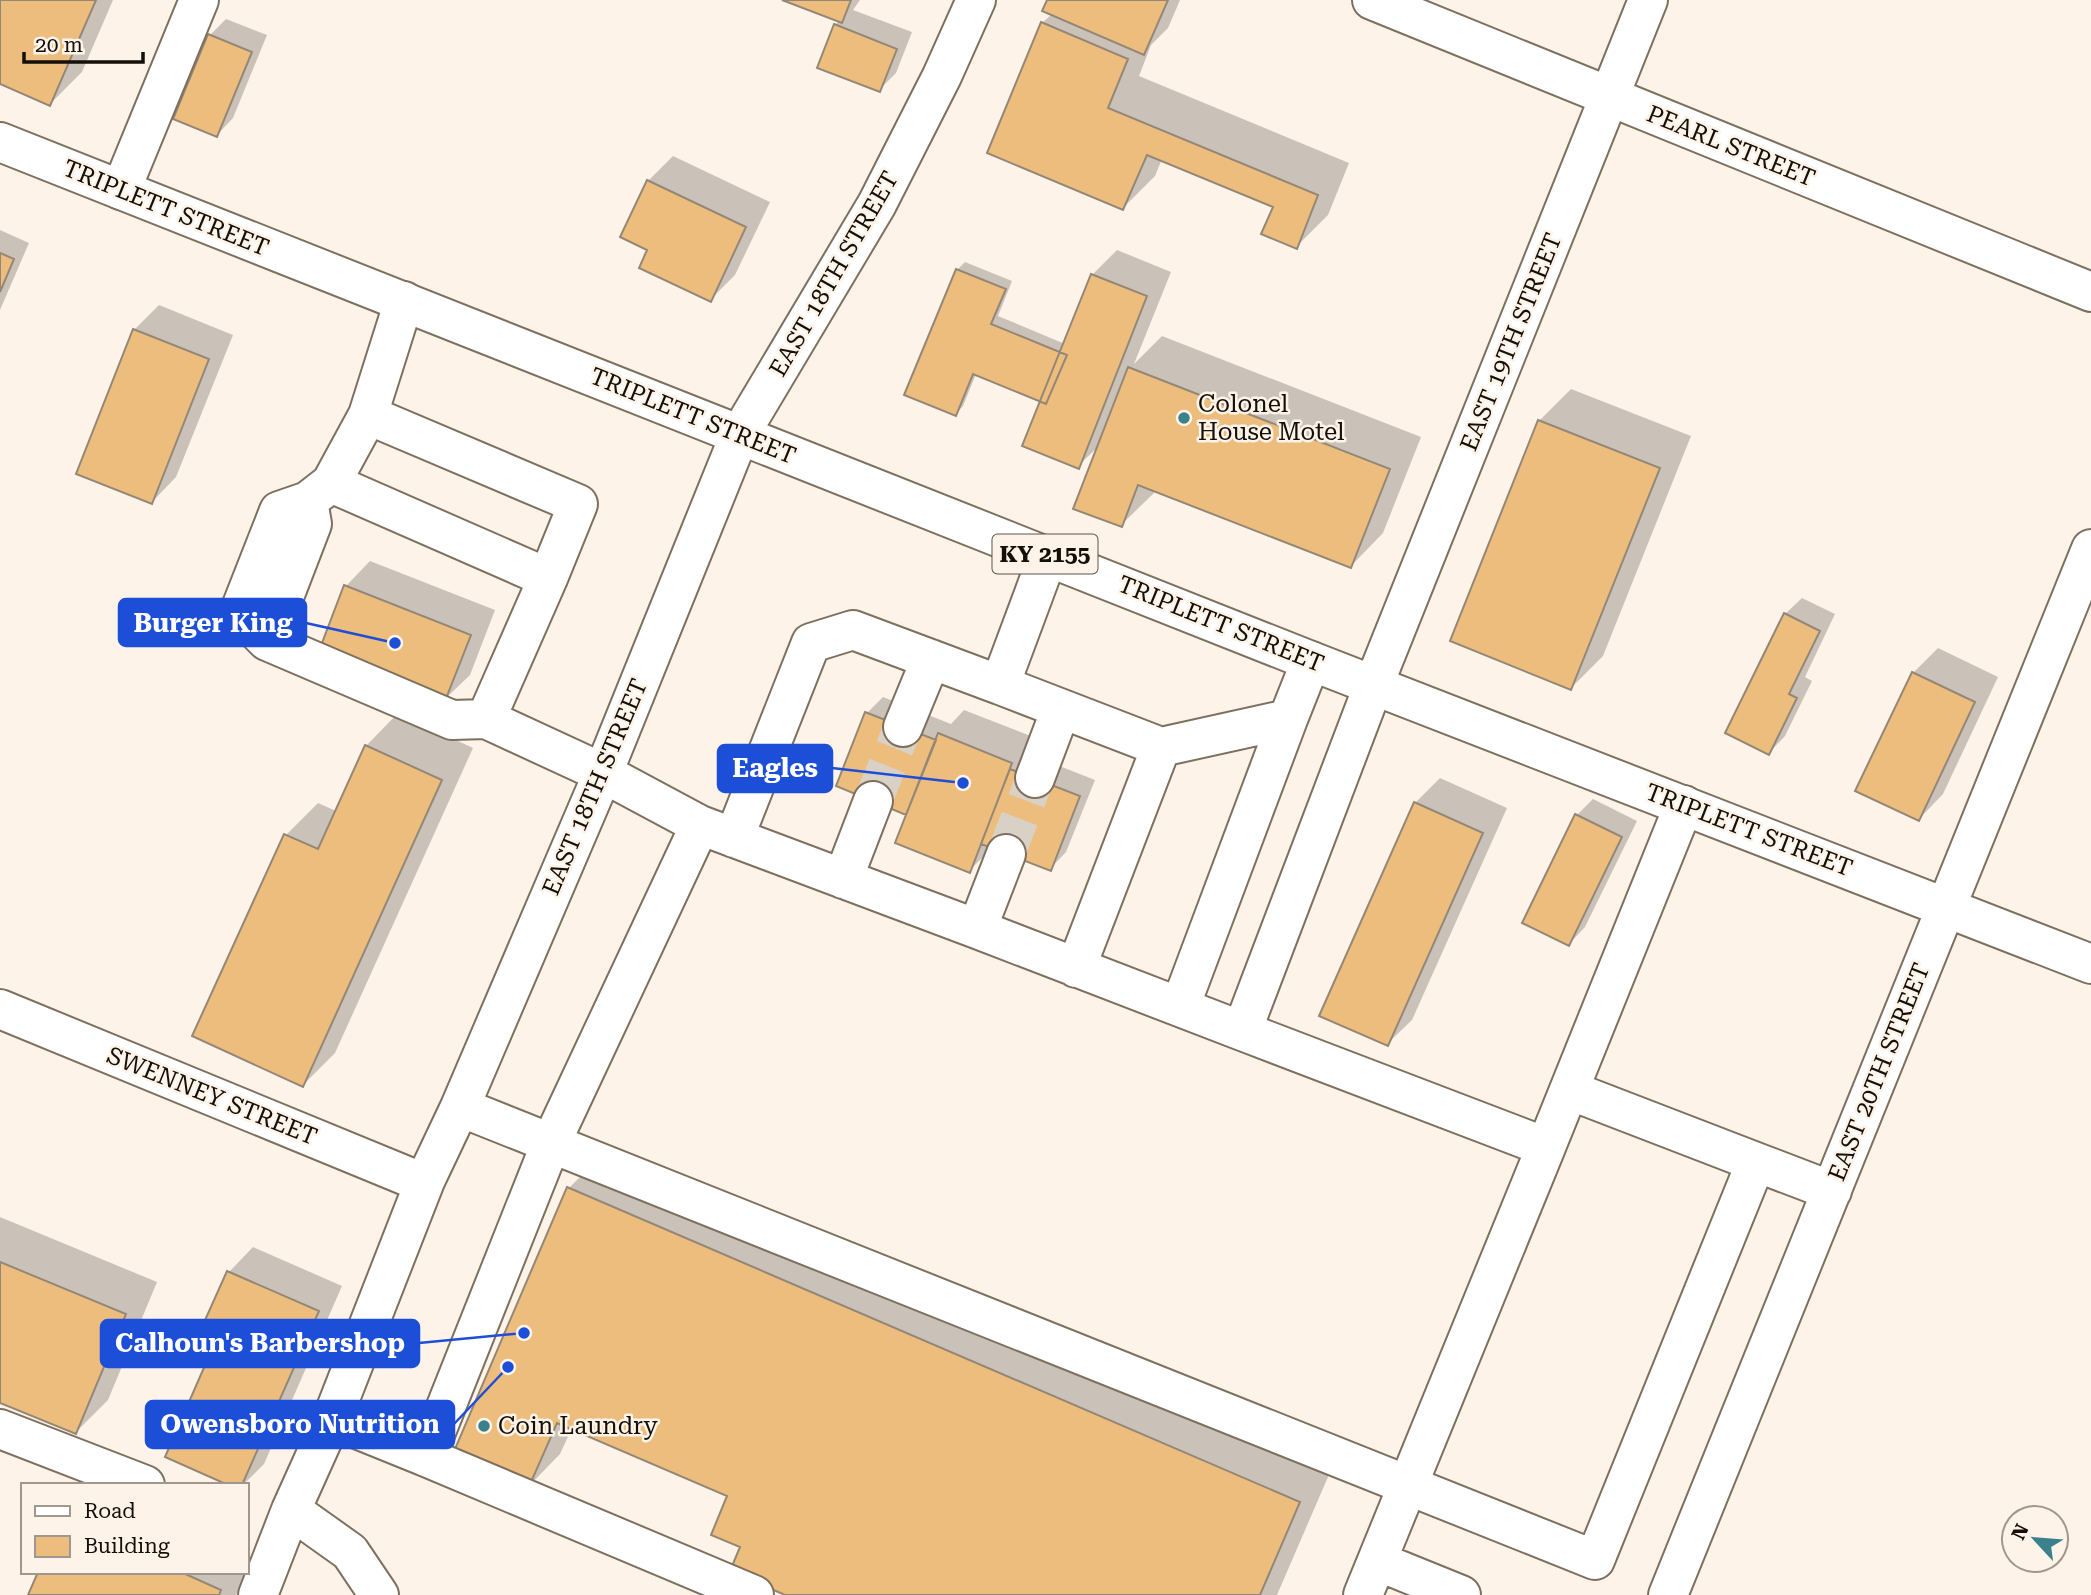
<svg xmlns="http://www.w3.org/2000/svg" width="2091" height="1595" viewBox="0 0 2091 1595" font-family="'Roboto Serif',serif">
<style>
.shadow{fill:#0003}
.building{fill:#edbd7e;stroke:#958776;stroke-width:2}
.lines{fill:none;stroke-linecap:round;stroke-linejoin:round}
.minor-tunnel{stroke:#dad1c6;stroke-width:38;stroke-dasharray:38 19;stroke-linecap:butt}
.minor-casing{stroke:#7d705f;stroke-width:42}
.major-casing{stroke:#7d705f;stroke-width:42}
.minor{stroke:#fff;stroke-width:38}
.major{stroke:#fff;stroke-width:38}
.poi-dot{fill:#3a818b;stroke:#fdf3e8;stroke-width:2.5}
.labels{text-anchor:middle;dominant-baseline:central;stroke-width:5;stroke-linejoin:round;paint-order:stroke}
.shield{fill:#fdf3e8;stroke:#5a534b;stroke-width:2}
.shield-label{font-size:23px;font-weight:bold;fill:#140f08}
.street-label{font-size:24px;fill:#140f08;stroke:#fdf3e8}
.poi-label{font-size:24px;fill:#140f08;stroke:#fdf3e8;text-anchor:start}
.leader{fill:none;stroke:#1d4ed8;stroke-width:2.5}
.callout-dot{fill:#1d4ed8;stroke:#fdf3e8;stroke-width:2.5}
.callout{fill:#1d4ed8;stroke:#1d4ed8;stroke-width:2.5}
.callout-label{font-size:26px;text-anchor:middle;font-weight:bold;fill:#fff}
</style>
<rect width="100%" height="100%" fill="#fdf3e8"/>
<path class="shadow" d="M0,0H113L82,72L50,104L0,82Z
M787,0H860L853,10L912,32L896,73L879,90L835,25L840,20Z
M1049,0H1180L1168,28L1151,45L1139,76L1349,163L1328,215L1296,247L1275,206L1162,159L1155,176L1123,208L1042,23L1052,14Z
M226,19L267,35L233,118L217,135L210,35Z
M673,156L770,202L735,275L710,300L649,249L648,181Z
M0,230L29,243L0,310Z
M1117,250L1171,272L1134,364L1162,336L1421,437L1383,533L1351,566L1155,489L1154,493L1121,525L1100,445L1078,466L1042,401L976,374L963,406L956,414L957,270L965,262L1012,281L998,316L1065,344L1092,275Z
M159,305L233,335L176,477L152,502L134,330Z
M1571,389L1691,436L1603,656L1571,688L1539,421Z
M370,561L495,610L470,675L445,699L346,586Z
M1802,598L1835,614L1805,677L1812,681L1785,736L1769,753L1785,614Z
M1938,648L1998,677L1943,794L1919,819L1913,673Z
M883,697L951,724L964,710L1036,738L1029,754L1095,780L1066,852L1050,869L993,847L969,871L911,807L867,713Z
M398,713L473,748L335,1053L303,1085L286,835L318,803L336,811L366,746Z
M1440,778L1507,808L1412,1020L1387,1044L1415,803Z
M1593,799L1637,821L1585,927L1569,944L1577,815Z
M601,1156L1331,1470L1277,1595H789L743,1546L729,1496L572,1428L560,1454L528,1487L569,1188Z
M0,1217L157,1282L108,1400L76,1432L0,1401Z
M253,1247L342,1286L264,1464L243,1485H232L209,1362L229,1272Z
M247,1555L252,1558L247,1570Z
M40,1572H246L236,1595H30Z"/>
<path class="building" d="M0,0H96L50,106L0,84Z
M782,0H851L842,23Z
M1047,0H1168L1144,55L1042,11Z
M1041,22L1128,59L1108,108L1318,195L1297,249L1261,234L1273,207L1147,155L1123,210L987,153Z
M834,24L897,49L880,92L817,68Z
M208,34L252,52L217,137L173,119Z
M647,180L746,227L711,302L639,268L647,250L620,237Z
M0,253L14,259L0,292Z
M956,269L1006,289L991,324L1067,355L1046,404L973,374L956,416L904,395Z
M1091,274L1147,296L1079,469L1022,446Z
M133,329L209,359L152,504L76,474Z
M1128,367L1390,469L1351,568L1138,485L1122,527L1073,509Z
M1538,420L1660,468L1571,690L1450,641Z
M344,585L471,635L445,701L319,651Z
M1784,613L1820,631L1789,694L1797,698L1769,755L1725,733Z
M1912,672L1975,702L1919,821L1855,791Z
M865,712L936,740L906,815L836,786Z
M938,733L1012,763L970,873L895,843Z
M365,745L442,780L303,1087L192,1036L284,834L318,849Z
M1010,769L1080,796L1051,871L981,844Z
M1414,802L1483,833L1388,1046L1319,1016Z
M1575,814L1622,837L1569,946L1522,923Z
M567,1187L1300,1502L1260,1595H785L730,1571L740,1547L711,1535L727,1496L557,1423L528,1489L452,1456Z
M0,1262L126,1314L76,1434L0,1403Z
M227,1271L319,1311L242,1485H228L165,1457L206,1363L189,1356Z
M38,1572H181L221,1590L219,1595H28Z"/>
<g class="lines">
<path class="minor-tunnel" d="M873,801L903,727
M1006,854L1035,778"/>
<defs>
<path id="minor" d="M1372,0L2091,292
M121,190L199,0
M404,301L368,415L331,483L548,578L486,719L603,773L700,825L977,929L1242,1031
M368,415L578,504L548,578
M331,483L308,501L312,524L267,641L452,720L486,719
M267,641L239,613L279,511L308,501
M1000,685L1161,747L1076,968
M903,727L931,659
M1161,747L1288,719L1311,661
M1035,778L1061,709
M734,838L811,643L853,630L1000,685L1048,556
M843,879L873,801
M977,929L1006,854
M1180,1007L1288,719
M0,1009L409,1177L425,1181
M460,1107L1595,1560L1756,1162L1569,1090
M1546,1147L1684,805
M1756,1162L1832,1191
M332,1419L426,1457L754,1595
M0,1429L145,1485
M426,1457L551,1143L700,825
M291,1510L350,1552L379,1595
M1377,1561L1461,1595
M258,1595L291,1510L332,1419L425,1181L460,1107L603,773L740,434L877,204L942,76L976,0
M1363,1595L1546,1147L1242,1031L1374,684L1648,0
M1668,1595L2091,549"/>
<path id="major" d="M0,142L1311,661L2091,964"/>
</defs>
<use href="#minor" class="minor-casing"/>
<use href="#major" class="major-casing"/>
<use href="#minor" class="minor"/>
<use href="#major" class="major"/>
</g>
<g class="poi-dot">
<circle cx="1184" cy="418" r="7"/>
<circle cx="484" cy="1426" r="7"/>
</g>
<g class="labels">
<rect class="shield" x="992.5" y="534.5" width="105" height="39" rx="5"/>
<g class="shield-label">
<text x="1045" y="554">KY 2155</text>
</g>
<g class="street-label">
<text transform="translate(1731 146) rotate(22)">PEARL STREET</text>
<text transform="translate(166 208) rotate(22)">TRIPLETT STREET</text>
<text transform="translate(834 274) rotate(-60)">EAST 18TH STREET</text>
<text transform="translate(1511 342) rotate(-68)">EAST 19TH STREET</text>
<text transform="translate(693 416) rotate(22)">TRIPLETT STREET</text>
<text transform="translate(1221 624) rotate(22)">TRIPLETT STREET</text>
<text transform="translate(595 787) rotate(-67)">EAST 18TH STREET</text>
<text transform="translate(1749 830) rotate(21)">TRIPLETT STREET</text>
<text transform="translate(1879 1072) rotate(-68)">EAST 20TH STREET</text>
<text transform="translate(212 1096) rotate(22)">SWENNEY STREET</text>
</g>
<g class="poi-label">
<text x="1198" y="404">Colonel<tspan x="1198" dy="28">House Motel</tspan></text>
<text x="498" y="1426">Coin Laundry</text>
</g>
</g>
<path class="leader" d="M395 643L306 623M963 783L832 768M524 1333L419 1343M508 1367L454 1424"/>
<g class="callout-dot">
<circle cx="395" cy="643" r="7"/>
<circle cx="963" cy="783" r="7"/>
<circle cx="524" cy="1333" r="7"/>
<circle cx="508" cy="1367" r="7"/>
</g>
<g class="callout">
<rect x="119" y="599" width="187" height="47" rx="7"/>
<rect x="718" y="745" width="114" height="47" rx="7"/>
<rect x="101" y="1320" width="318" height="47" rx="7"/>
<rect x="146" y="1401" width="308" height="47" rx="7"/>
</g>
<g class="callout-label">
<text x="213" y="632">Burger King</text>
<text x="775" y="777">Eagles</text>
<text x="260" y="1352">Calhoun's Barbershop</text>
<text x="300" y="1433">Owensboro Nutrition</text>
</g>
<rect x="21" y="1483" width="228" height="91" fill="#fdf3e8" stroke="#a0988e" stroke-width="2"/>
<rect x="35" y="1506" width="35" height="10" fill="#ffffff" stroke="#a0988e" stroke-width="2"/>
<text x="84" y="1518" font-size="21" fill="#140f08">Road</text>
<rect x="35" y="1536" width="35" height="21" fill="#edbd7e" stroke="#a0988e" stroke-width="2"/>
<text x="84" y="1553" font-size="21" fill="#140f08">Building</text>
<g transform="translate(2035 1539) rotate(296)"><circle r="33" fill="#fdf3e8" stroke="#a0988e" stroke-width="2"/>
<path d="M0-5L12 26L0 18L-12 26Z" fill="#3a818b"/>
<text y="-10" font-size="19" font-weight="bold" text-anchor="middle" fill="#140f08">N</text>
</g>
<path d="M24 52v10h119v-10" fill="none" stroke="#140f08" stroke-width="3.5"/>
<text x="35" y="52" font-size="21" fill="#140f08" stroke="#fdf3e8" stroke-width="5" paint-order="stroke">20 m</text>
</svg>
